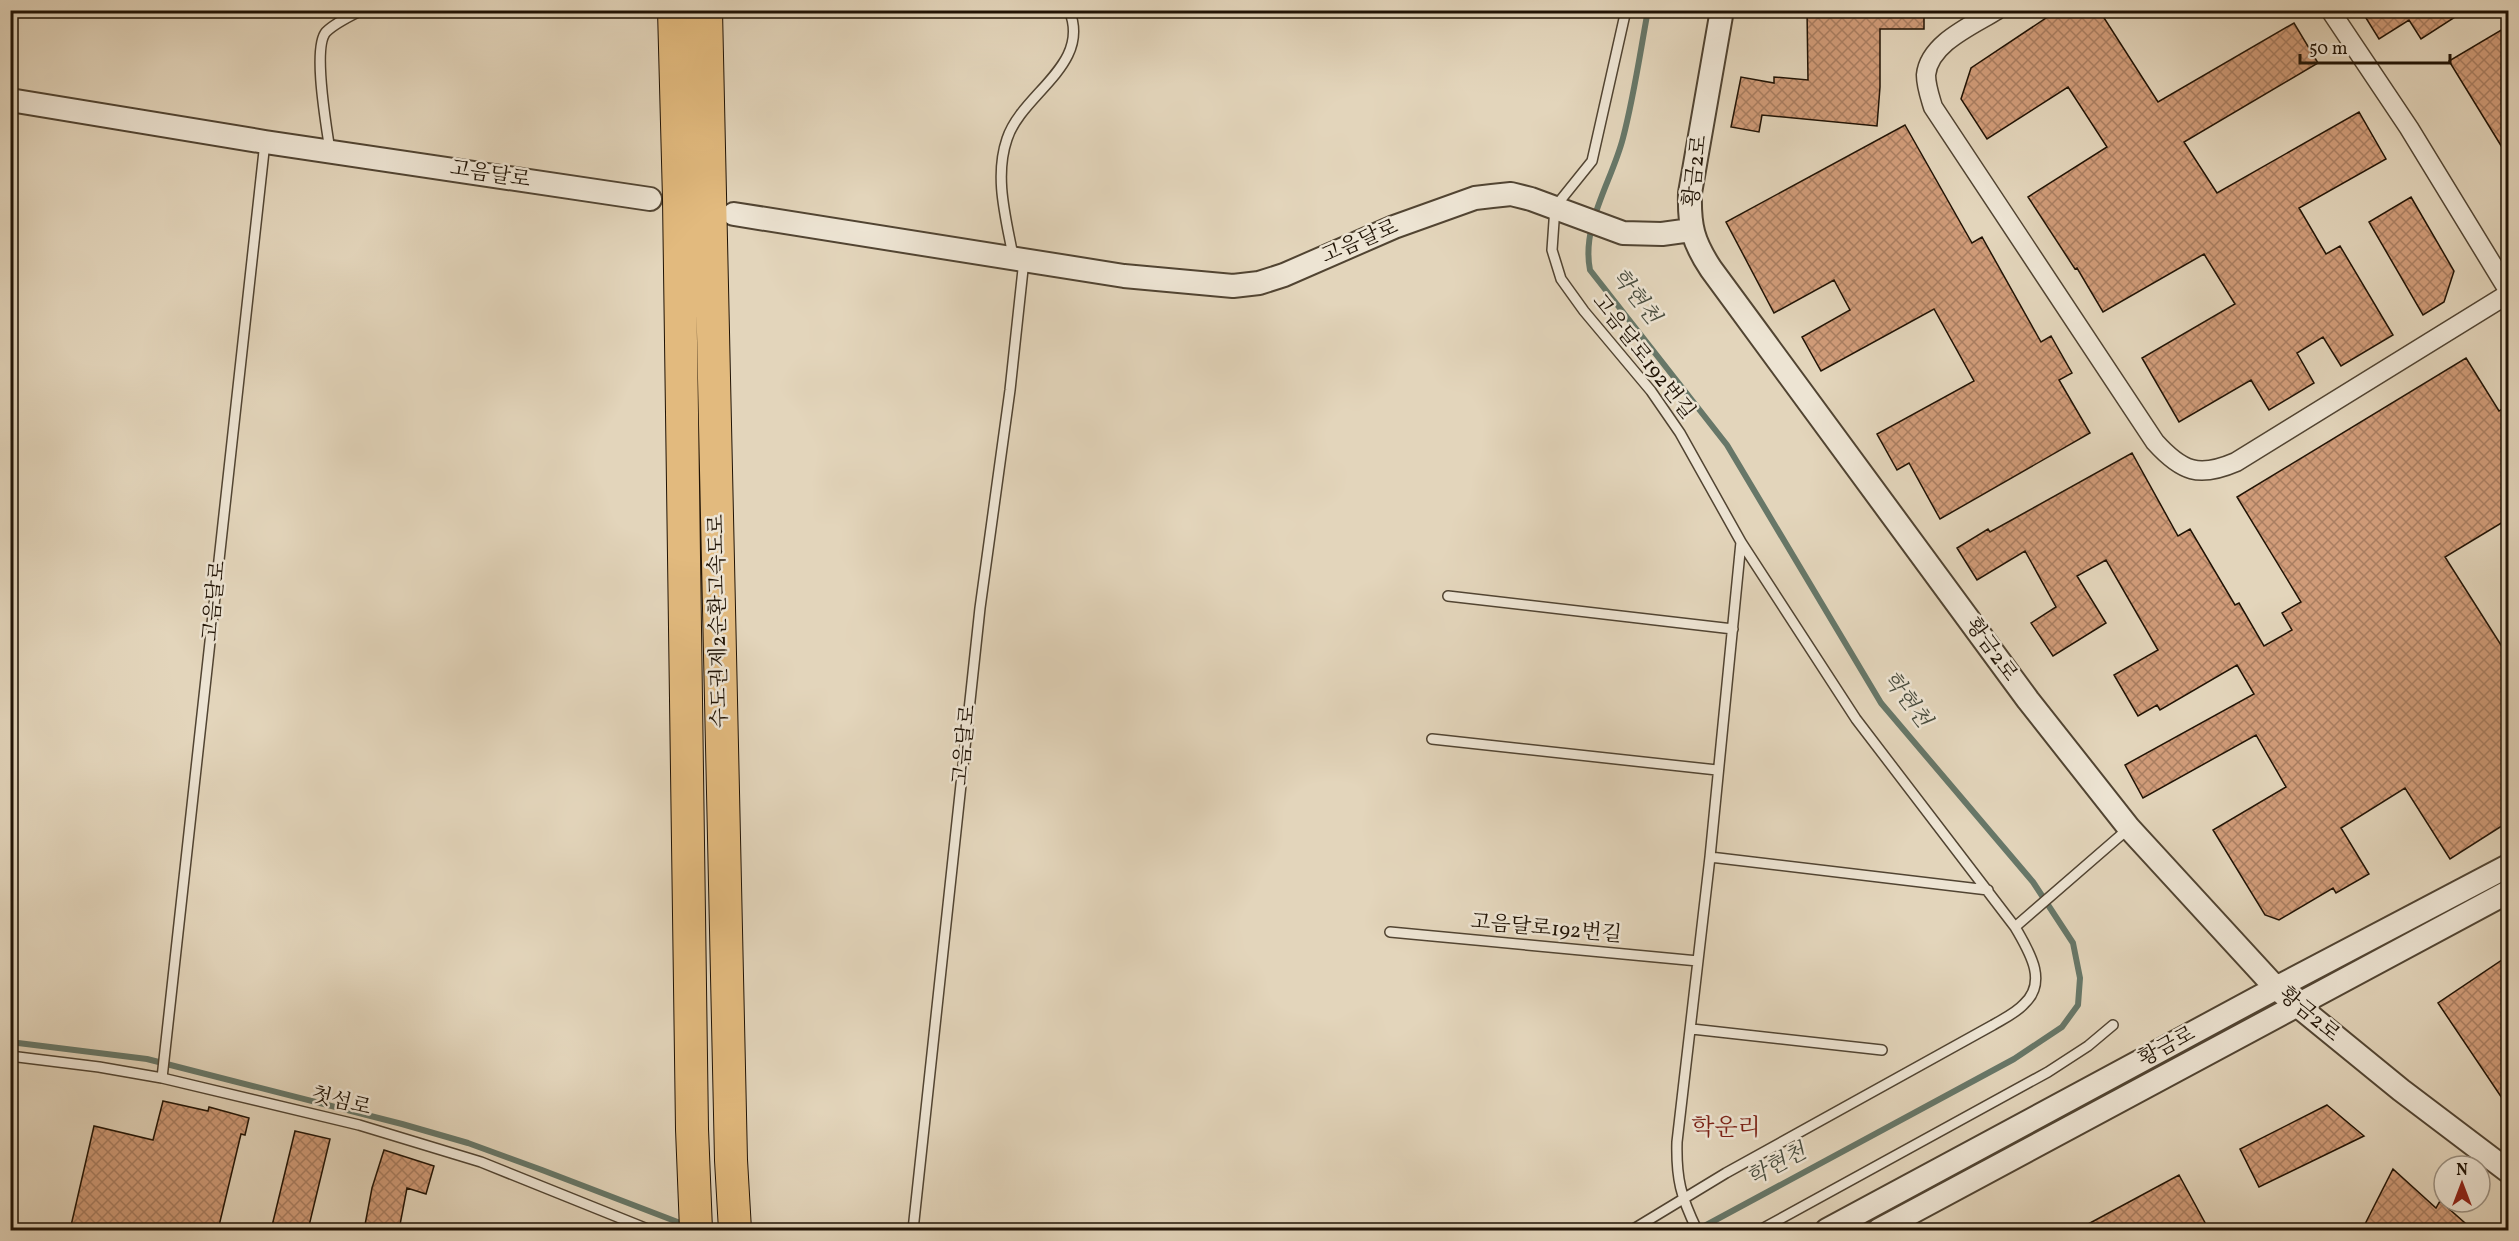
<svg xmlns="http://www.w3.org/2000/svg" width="2519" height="1241" viewBox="0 0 2519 1241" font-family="Vollkorn,'Noto Serif KR',serif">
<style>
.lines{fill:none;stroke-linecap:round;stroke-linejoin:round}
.stream{stroke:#677768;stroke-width:6}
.building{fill:url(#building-cross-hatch);stroke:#201305;stroke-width:1.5}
.service-casing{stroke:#514432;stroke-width:12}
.minor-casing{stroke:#514432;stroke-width:21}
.tertiary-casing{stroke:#514432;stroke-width:26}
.motorway-casing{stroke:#201305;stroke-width:34}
.service{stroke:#ede4d3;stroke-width:9}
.minor{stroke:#ede4d3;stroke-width:18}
.tertiary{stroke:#ede4d3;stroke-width:22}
.motorway{stroke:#e2ba7e;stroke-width:32}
.labels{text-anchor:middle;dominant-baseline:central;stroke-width:5;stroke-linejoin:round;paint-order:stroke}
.street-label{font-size:21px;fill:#201305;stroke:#ede4d3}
.water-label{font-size:22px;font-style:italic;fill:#494d3f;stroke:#ede4d3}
.quarter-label{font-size:24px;fill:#7a1f14;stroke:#ede4d3}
</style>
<defs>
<pattern id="building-cross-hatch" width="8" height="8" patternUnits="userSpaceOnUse" patternTransform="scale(1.5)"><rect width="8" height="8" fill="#d19c79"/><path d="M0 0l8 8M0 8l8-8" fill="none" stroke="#a97e61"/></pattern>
</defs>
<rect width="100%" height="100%" fill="#e3d5bb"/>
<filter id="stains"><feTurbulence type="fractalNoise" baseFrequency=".00333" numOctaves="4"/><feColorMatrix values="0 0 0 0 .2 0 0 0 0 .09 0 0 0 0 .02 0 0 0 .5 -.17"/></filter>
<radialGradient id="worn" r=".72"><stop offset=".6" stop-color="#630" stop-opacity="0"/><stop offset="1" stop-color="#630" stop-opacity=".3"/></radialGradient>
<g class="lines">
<path class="stream" d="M1648,10C1640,53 1634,96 1623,138C1612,181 1581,225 1590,270L1727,445L1881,703L2033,882L2073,943L2080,978L2078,1005L2062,1027L2014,1059L1697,1230
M10,1042L147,1059L402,1124L468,1143L542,1170L688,1226"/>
</g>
<path class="building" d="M1807,10H1924V29H1880V87L1877,126L1762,115L1759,132L1731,127L1741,77L1774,83V77L1808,80Z
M2058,10H2099L2158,102L2294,23L2318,63L2184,142L2217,193L2359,112L2386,159L2299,208L2326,254L2340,246L2393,335L2341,366L2323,337L2297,353L2314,383L2269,410L2251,380L2179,422L2142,358L2235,304L2204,254L2103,312L2077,268L2075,269L2028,197L2107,147L2068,87L1987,139L1961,99L1971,68Z
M2361,10H2466L2421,39L2409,20L2379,39Z
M2508,26V157L2449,61Z
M1905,125L1972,243L1982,237L2041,342L2051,336L2072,373L2059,380L2090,433L1940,519L1909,463L1897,470L1877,434L1974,381L1934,309L1821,371L1802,337L1850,310L1834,280L1774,313L1726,222Z
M2411,197L2454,271L2444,302L2423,315L2369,222Z
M2466,358L2499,411L2508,405V519L2445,557L2508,656V822L2450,859L2405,788L2341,828L2369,874L2336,893L2333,888L2279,920L2265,915L2213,830L2286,787L2256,735L2143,798L2125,765L2254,694L2237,665L2160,710L2157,705L2138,716L2114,675L2158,650L2106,560L2077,576L2106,623L2053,656L2031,623L2056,607L2025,551L1977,580L1957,548L1988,529L1990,532L2132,453L2178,536L2190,529L2235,605L2239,603L2264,646L2292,630L2282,613L2301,602L2237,497Z
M2508,956V1107L2438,1003Z
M163,1101L208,1111L209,1107L249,1118L245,1135L241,1134L218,1230H70L94,1126L153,1140Z
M2327,1105L2364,1136L2259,1187L2240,1149Z
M295,1131L330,1139L308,1230H271Z
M384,1150L434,1166L426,1194L407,1188L399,1230H364L372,1188Z
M2393,1169L2436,1208L2440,1201L2473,1230H2362Z
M2179,1175L2209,1230H2077Z"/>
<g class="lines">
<defs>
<path id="service" d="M1626,10L1592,161L1555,207L1552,250L1561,279L1584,311L1651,391L1680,433L1741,542L1710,857L1677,1142C1676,1179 1681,1197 1697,1230
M330,151C327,129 312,48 326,32C335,23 350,16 362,10
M1013,256C1006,218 994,177 1007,139C1022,93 1092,65 1069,10
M1741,542L1856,719L2015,927
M1448,596L1733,629
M1432,739L1717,770
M1710,857L1988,890
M1390,932L1698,961
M1692,1029L1882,1050
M10,1056L99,1067L162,1078L359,1125L481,1162L650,1230
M162,1078L265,142
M913,1230L980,608L1010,390L1024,260
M1632,1230L1726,1173L1993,1025C2003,1019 2016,1013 2024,1004C2049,981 2028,950 2015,927L2128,829
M1760,1230L2048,1072L2088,1046L2113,1025"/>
<path id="minor" d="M1997,10C1973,25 1929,43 1926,75C1926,86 1930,97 1933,107L2155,442C2182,472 2199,478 2236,462L2508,294
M2330,10L2409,128L2508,290"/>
<path id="tertiary" d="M1722,10L1690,193C1689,226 1693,242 1711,269L2028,700L2129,828L2276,988L2401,1090L2508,1171
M10,100L265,142L650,199
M734,214L1124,276L1233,286L1259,283L1284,275L1394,227L1475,198L1492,196L1511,194L1531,199L1623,233L1662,234L1691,230
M1827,1230L2276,988L2508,866
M1879,1230L2508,892"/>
<path id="motorway" d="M674,10L679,199L692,1129L696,1230
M706,10L731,1160L735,1230"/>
</defs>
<use href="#service" class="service-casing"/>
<use href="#minor" class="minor-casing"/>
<use href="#tertiary" class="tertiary-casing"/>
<use href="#motorway" class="motorway-casing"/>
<use href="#service" class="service"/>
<use href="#minor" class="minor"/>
<use href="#tertiary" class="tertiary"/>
<use href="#motorway" class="motorway"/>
</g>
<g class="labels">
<g class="street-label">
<text transform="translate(1696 171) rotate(-83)">황금2로</text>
<text transform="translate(490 175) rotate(9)">고음달로</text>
<text transform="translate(1360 242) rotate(-23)">고음달로</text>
<text transform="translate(1643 357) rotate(52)">고음달로192번길</text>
<text transform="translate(215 601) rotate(-84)">고음달로</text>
<text transform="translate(719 621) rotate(-91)">수도권제2순환고속도로</text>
<text transform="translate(1991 650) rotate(54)">황금2로</text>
<text transform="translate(965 745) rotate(-84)">고음달로</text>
<text transform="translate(1546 929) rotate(5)">고음달로192번길</text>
<text transform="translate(2309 1015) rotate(40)">황금2로</text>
<text transform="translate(2167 1047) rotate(-28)">황금로</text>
<text transform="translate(341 1102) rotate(14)">첫섬로</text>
</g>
<g class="water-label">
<text transform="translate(1635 297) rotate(52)">학현천</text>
<text transform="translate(1906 700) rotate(53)">학현천</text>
<text transform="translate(1777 1166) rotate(-28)">학현천</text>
</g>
<g class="quarter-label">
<text x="1726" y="1129">학운리</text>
</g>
</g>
<rect width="2519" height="1241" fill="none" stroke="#e3d5bb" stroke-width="36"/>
<rect x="12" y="12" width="2495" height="1217" fill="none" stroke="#201305" stroke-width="3"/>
<rect x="18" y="18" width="2483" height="1205" fill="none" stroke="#201305" stroke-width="1.5"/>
<g transform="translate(2462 1184)"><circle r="28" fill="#ede4d3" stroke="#9b9081" stroke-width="1.5"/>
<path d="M0-4.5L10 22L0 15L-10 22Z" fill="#8f2418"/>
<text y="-9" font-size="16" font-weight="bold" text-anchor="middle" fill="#201305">N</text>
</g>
<path d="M2300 54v9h150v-9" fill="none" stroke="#201305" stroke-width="3"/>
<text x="2309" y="54" font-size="18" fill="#201305" stroke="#ede4d3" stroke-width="4.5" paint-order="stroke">50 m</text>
<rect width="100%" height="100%" filter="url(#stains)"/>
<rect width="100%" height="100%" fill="url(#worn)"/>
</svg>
